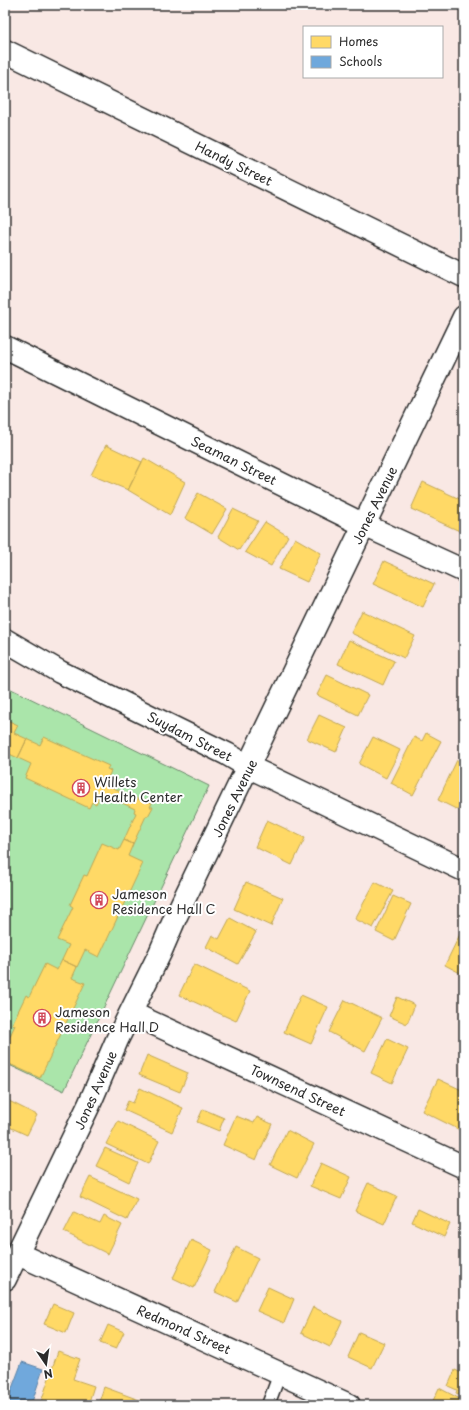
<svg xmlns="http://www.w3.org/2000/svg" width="469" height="1410" viewBox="0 0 469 1410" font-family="'Playpen Sans',sans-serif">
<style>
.green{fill:#aae5aa;stroke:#6a886a}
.homes{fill:#ffd966;stroke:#bfa554}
.schools{fill:#6fa8dc;stroke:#5b82a7}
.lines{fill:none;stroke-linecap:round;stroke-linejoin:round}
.lane-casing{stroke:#2b2b2b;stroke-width:15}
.street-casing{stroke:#2b2b2b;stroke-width:25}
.lane{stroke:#fff;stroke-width:12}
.street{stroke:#fff;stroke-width:22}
.labels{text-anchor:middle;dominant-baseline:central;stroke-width:4;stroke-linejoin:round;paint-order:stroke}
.street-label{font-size:13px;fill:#2b2b2b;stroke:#fff}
.poi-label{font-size:13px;fill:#2b2b2b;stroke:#fff;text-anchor:start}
</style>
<rect width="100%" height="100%" fill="#f9e8e4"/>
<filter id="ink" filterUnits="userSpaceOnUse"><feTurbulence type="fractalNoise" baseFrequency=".025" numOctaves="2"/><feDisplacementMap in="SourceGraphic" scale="8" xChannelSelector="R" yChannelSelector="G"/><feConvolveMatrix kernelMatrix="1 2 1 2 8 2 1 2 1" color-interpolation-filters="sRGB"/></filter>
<g filter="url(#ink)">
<path class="green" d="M5,686L209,786L64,1091L5,1063Z"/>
<path class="homes" d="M106,445L142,462L128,490L91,475Z
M144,458L185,482L170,515L128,490Z
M423,482L464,501V533L411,509Z
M198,493L227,509L212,534L185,518Z
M233,509L258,521L239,550L218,537Z
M265,522L288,536L271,566L245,552Z
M295,538L321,553L307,582L279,569Z
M384,561L434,584L423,607L373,584Z
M362,611L415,636L404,658L351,633Z
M349,640L394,661L383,685L338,664Z
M327,675L368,695L358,715L317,695Z
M319,715L347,728L336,752L307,739Z
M5,719L18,725L14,733L27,739L18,758L5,752Z
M426,733L441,741L413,795L391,783L414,737L422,741Z
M44,737L109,766L107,769L111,771L105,784L140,800L141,798L152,803L150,807H153L148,816H146L133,844L124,840L136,813L134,812L135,809L101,793L96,804L92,802L89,808L25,778L31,764L18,758L27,739L40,745Z
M373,737L400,750L386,778L359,764Z
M457,760L464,764V797L458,810L438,800Z
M267,820L305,838L292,865L255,847Z
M124,840L133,844L128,856L143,863L99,957L85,950L77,967L62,960L69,945L57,940L73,907L70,905L84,875L87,876L102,843L119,850Z
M246,882L283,898L271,926L234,909Z
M375,882L393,891L373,928L355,919Z
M393,896L411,904L394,941L376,932Z
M230,918L256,932L238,964L206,947L212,935L219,939Z
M464,926V971L462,974L445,965Z
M62,960L77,967L72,978L85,983L40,1078L5,1062V1047L15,1025L12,1024L26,995L29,997L45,964L57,970Z
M194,964L250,991L236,1021L179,995Z
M301,995L328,1007L311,1044L284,1032Z
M397,997L415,1005L407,1024L389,1016Z
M345,1000L382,1018L365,1051L329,1032Z
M387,1039L408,1049L392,1083L371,1073Z
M147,1055L188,1073L180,1092L139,1075Z
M438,1079L464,1091V1132L422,1111Z
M140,1088L183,1108L172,1132L124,1110L128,1101L133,1103Z
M5,1099L37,1115L27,1135L5,1125Z
M203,1109L224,1118L219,1131L197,1122Z
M236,1116L254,1123L257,1117L272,1124L256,1160L223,1145Z
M118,1121L159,1141L148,1164L106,1144Z
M287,1130L314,1144L297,1178L270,1165Z
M105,1148L138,1163L129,1182L96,1166Z
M321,1163L351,1177L341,1199L310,1186Z
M90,1177L137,1199L127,1220L80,1197Z
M368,1183L397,1196L384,1224L355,1211Z
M418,1209L450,1224L444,1237L412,1222Z
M74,1212L100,1224L104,1216L122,1225L108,1254L64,1232Z
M191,1240L212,1250L194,1288L173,1278Z
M236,1247L258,1258L237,1302L215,1292Z
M268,1287L294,1299L284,1323L257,1311Z
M53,1304L74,1313L66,1333L44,1324Z
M313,1307L342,1321L330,1347L301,1333Z
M108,1325L124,1332L116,1349L100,1343Z
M359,1332L384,1343L372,1368L348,1357Z
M58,1351L80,1359L73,1379L94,1386L88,1405H40Z
M455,1370L464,1374V1397L456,1393L457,1390L448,1386Z
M104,1387L150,1404L149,1405H98Z
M439,1388L464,1401V1405H431Z"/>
<path class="schools" d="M22,1362L43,1369L31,1405H8L6,1404Z"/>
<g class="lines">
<defs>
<path id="lane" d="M268,1405L280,1373"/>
<path id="street" d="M5,51L464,276
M5,347L364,525L464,571
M5,640L60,672L227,754L249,767L464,870
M131,1013L464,1167
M18,1254L349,1405
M5,1279L89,1105L117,1040L160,953L176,916L464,317"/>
</defs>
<use href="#lane" class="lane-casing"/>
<use href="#street" class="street-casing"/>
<use href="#lane" class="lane"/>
<use href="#street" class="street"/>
</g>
</g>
<defs>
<symbol id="building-ring" viewBox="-11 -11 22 22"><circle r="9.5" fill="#fff" stroke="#d1495b" stroke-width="1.5"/><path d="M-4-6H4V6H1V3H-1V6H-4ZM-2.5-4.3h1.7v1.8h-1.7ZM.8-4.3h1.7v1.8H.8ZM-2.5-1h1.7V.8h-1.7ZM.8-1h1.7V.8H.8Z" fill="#d1495b"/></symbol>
</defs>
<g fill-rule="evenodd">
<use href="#building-ring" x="71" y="778" width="20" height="20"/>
<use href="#building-ring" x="89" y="890" width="20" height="20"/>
<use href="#building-ring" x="32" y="1008" width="20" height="20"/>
</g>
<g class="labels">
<g class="street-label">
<text transform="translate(234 163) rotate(26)">Handy Street</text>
<text transform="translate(234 460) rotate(26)">Seaman Street</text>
<text transform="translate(374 505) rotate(-64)">Jones Avenue</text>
<text transform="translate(190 736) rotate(27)">Suydam Street</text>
<text transform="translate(234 798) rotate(-64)">Jones Avenue</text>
<text transform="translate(95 1090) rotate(-66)">Jones Avenue</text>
<text transform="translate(298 1090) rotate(25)">Townsend Street</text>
<text transform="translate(184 1329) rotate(24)">Redmond Street</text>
</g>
<g class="poi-label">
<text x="94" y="781">Willets<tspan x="94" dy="15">Health Center</tspan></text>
<text x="112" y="893">Jameson<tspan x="112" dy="15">Residence Hall C</tspan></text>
<text x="55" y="1011">Jameson<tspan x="55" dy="15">Residence Hall D</tspan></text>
</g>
</g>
<rect width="469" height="1410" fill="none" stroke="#fff" stroke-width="20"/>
<rect x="10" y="10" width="449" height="1390" fill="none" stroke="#2b2b2b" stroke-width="1.5" filter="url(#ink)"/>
<rect x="303" y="26" width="140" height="52" fill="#ffffff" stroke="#aaaaaa"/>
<rect x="311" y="36" width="20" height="12" fill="#ffd966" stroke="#aaaaaa"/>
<text x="339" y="46" font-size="12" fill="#2b2b2b">Homes</text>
<rect x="311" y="56" width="20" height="12" fill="#6fa8dc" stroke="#aaaaaa"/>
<text x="339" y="66" font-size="12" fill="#2b2b2b">Schools</text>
<g transform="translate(46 1364) rotate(167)" stroke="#ffffff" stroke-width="3" paint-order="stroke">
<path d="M0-3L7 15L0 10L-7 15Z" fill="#2b2b2b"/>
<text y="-6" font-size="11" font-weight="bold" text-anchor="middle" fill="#2b2b2b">N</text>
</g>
</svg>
